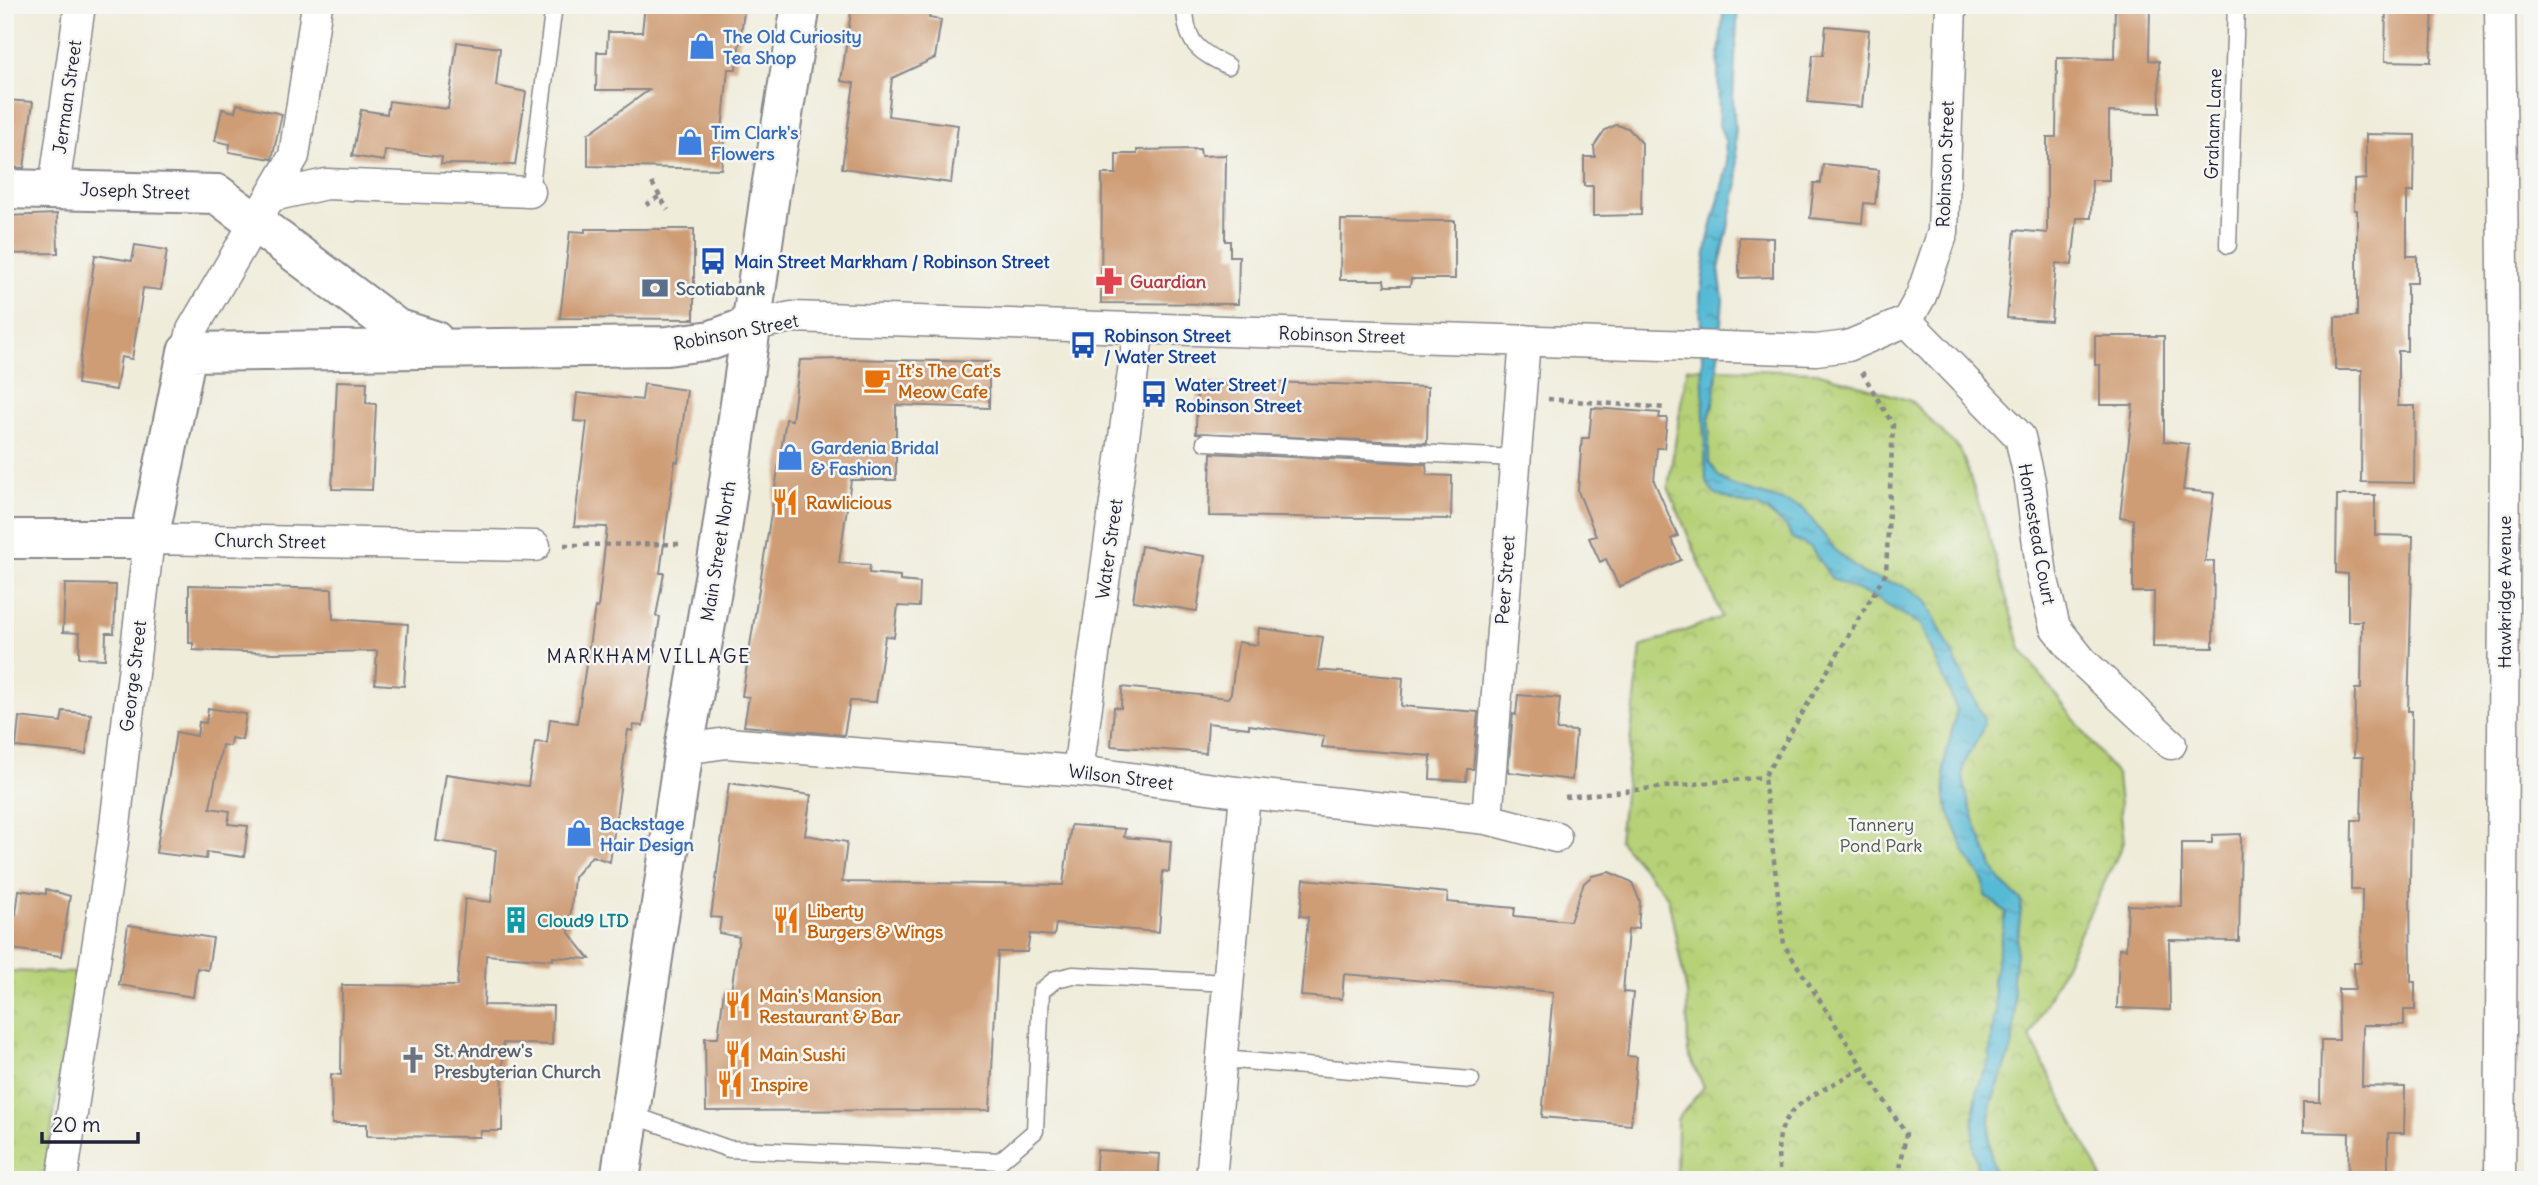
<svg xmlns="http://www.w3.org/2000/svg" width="2538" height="1185" viewBox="0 0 2538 1185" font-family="Delius,sans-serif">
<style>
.park{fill:url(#park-crowns);stroke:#6c7a59;stroke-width:2}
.water{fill:url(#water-ripples);stroke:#3c6e88;stroke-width:2}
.building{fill:#ce9c75}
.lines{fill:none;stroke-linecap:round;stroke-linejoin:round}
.lane-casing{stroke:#88878a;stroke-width:19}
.street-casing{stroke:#88878a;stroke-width:33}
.secondary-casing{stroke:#88878a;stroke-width:42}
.primary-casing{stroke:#88878a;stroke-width:42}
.path{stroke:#88878a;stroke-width:4.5;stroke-dasharray:5 5;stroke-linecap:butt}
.lane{stroke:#fff;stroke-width:16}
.street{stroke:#fff;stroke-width:30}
.secondary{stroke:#fff;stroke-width:38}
.primary{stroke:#fff;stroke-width:38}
.labels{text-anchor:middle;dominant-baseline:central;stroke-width:5;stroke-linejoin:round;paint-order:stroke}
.shop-label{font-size:18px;font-weight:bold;fill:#366cbe;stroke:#f6f6f2;text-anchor:start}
.street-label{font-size:18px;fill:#22223b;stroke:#f6f6f2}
.transit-label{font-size:18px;font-weight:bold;fill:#164399;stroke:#f6f6f2;text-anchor:start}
.health-label{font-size:18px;font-weight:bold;fill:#be3a42;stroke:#f6f6f2;text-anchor:start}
.service-label{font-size:18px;font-weight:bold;fill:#4e5e75;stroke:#f6f6f2;text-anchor:start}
.food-label{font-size:18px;font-weight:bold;fill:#c56008;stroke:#f6f6f2;text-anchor:start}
.park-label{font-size:18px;fill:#4e574d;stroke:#f6f6f2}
.culture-label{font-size:18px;font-weight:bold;fill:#0d838f;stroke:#f6f6f2;text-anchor:start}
.worship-label{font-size:18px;font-weight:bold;fill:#5b616d;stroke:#f6f6f2;text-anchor:start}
.neighbourhood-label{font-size:19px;letter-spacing:2px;fill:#22223b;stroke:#f6f6f2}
</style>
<defs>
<pattern id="park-crowns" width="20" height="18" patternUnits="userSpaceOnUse" patternTransform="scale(1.75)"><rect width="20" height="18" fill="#b6d177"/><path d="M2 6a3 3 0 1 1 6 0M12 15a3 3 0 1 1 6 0" fill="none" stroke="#9cb368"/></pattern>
<pattern id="water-ripples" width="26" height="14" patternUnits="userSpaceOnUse" patternTransform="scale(1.75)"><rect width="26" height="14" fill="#57bad5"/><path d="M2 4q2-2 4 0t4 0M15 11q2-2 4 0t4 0" fill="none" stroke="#4897ae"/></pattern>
</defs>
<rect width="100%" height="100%" fill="#f6f6f2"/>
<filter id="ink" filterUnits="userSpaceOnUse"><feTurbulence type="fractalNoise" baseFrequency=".0143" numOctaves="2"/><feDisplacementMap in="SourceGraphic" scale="14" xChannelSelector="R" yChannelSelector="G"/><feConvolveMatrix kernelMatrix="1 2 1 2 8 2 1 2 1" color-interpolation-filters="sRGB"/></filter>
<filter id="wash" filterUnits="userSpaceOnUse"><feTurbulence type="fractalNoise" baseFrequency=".00686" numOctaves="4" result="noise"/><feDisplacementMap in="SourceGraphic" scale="28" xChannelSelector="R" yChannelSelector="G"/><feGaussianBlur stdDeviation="1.57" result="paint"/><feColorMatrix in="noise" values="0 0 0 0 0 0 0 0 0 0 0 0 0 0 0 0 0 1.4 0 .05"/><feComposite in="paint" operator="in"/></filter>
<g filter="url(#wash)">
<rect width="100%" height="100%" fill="#efecda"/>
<path class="park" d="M1687,368L1817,372L1911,401L1961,451L1984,519L2021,649L2117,776L2124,842L2030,1037L2103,1180H1676L1677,1119L1704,1087L1688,1053L1687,994L1668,897L1619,840L1641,647L1722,617L1668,487Z
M5,971L75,973L44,1180H5Z"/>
<path class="water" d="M1724,5H1738L1733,99L1738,183L1719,269L1723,299L1715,395L1709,420V462L1719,477L1731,485L1802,507L1837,552L1865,575L1907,587L1926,600L1984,719C1985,738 1963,753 1963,774C1963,794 1988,860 1999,878C2004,886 2015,894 2022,901L2013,979L2015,1015L2012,1049L1991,1104L1989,1140L1995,1180H1979L1973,1143L1974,1110L1978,1087L1989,1061L1993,1019L1996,1013L1993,981L2006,912L1985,896L1984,883L1964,851L1945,799L1944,764L1957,710L1921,625L1873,597L1832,579L1811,548L1792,538L1787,528L1770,513L1756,505H1747L1714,494L1706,481L1700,297L1708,240L1727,167L1725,141L1719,125L1718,64Z"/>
<g id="blocks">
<path class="building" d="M645,5H745L736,69H728L722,131H726L721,169L588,166V134L649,90H596L597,52H607L608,32H642Z
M852,5H931L929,18L941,20L935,58L892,78L888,116L958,125L951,183L842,168L854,83L841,81Z
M2115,5H2150L2149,60L2159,61L2160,113L2109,112V180H2092L2091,218H2077L2072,265L2056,263L2051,321L2007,318L2015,230L2047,233V137H2056L2057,58L2114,59Z
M2386,5H2433L2431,62L2385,61Z
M1826,26L1869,30L1862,107L1808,102L1813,55H1823Z
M457,42L500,48L496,86L526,92L515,165L441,164L442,157L385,150L384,161L352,156L361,110L387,114L389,101L448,109Z
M5,100L33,102L24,168L5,167Z
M237,104L282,114L272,159L229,152L230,144L215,141L222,109L235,112Z
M1616,125L1628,128L1642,143L1641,215L1593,216V186H1584V157H1595L1594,146L1605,130Z
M2366,134L2415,135L2414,192H2407V256H2417V283H2407V351H2398V406H2415L2414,483L2361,482L2362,370H2335V317L2357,316V210H2354V180L2366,179Z
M1200,149L1201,156L1226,155L1225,241H1230V256H1239L1238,304L1101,303L1102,174H1116V154H1137V150Z
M1823,164L1879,170L1875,204L1864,203L1862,223L1810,218L1814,183H1821Z
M57,214L58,253L7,254L6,216Z
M1341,220L1455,221V279H1411L1410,286H1385L1384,280H1340Z
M585,229H694V319L560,318L570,231L585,232Z
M1739,237L1773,238V277L1739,278Z
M135,245L167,250L161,290L143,288L132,359L121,357L116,390L77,384L95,255L132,261Z
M2095,336H2164V441L2189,444L2183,490L2214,493L2205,561H2214L2213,648L2153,647L2154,592H2133V519L2120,517L2133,405H2100V365H2095Z
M843,359L989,362V408L896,405V480H851L839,563L870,565L869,573L900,576V581L920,583L919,607L898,606L894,637L885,636L876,702L850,701L844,735L744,726L749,697L742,696L786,419L792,420L800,360Z
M337,381L367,382L366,403L376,404L372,490L332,489Z
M1269,382L1428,387L1427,443L1196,433L1197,383L1269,386Z
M644,384L687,390L678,462L675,461L660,573H664L656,616L660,617L643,726L634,725L633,731L628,730L610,862L592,856L574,877L569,933L590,959L553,957V960L486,955L484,1005L553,1006L552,1045L503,1043L502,1131H481L480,1137L367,1136V1124H332L331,1074L341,1075L342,985L457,986L465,899L491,902L496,850L436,841L446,774L528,786L535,742L547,743L550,719L577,723L595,607L598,608L607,527L574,526L587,422L574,421L577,393L642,400Z
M1592,408L1660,413L1659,418H1667L1664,448H1657L1654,481L1678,536L1671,539L1681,560L1619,587L1606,559L1600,562L1589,538L1596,536L1578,491L1582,438H1589Z
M1211,453L1426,464L1427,475L1452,476L1451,519L1209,516Z
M2337,495H2375V535L2413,536L2408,711H2412L2410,886L2411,982H2415V1010H2404V1025H2363L2362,1086L2405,1087L2404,1133H2388V1180H2348L2349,1133L2303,1132V1102H2320L2321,1040H2339L2338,989H2355L2354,963H2361L2362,890H2351L2352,820H2361L2363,757H2354L2355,689H2361L2362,621H2348V574L2336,573Z
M1141,546L1205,556L1197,611L1133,601Z
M65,584L116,585L114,633H106L105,659L79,658L80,633L63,632Z
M189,585L332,589L333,619L408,624L404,686L375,684L377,651L273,653L193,650V643H189Z
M1259,628L1323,637L1318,670L1403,678L1401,706L1478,712L1473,769H1467L1466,781L1430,779L1431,756L1322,747L1324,736L1249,725V728L1208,723L1206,753L1111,746L1114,707L1121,708L1122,687L1228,698L1231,693L1238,642L1257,645Z
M1518,695L1560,698L1557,730L1576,731L1572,780L1508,772L1513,714L1516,715Z
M208,708L246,714L242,740L231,738L230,746L222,745L210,808L230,811L228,824L248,826L244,857L207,852L206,859L156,853L176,732L197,736L199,722L206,723Z
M63,711L91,714L86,754L16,747L19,717L61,722Z
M729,783L811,795L805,835L847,842L842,882L1063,885L1071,825L1125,829L1124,837L1171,841L1169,872L1163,871L1159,932L1056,924L1054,936L1030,934L1027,952H998L990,1110L706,1111L705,1038H718L724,990L731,991L739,937L719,933L721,918L711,917Z
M2241,834L2239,941L2169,940L2170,1010L2117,1008L2119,948L2126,949L2128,905L2182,907V843H2212V835Z
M1609,872L1632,882L1640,902L1638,928L1628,930L1623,992L1633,993L1627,1056L1637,1057L1631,1125L1542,1117L1553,992L1344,974L1342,999L1301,996L1308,917L1300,916L1304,879L1448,893L1447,902L1515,908L1514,916L1570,921L1584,883L1592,876Z
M46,889L70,896L61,956L5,948V912L16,914L19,890L46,894Z
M128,925L213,938L208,970L197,968L193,997L119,985Z
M1097,1150L1160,1154L1158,1180H1095Z"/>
</g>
</g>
<g filter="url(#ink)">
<use href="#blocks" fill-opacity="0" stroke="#88878a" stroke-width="2"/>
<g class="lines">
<defs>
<path id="lane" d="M1185,5C1185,42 1197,51 1228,66
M530,192L554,5
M2228,245L2236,5
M1205,442L1514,458
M1222,1059L1471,1080
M630,1114L729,1149L1000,1161L1035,1131L1041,991L1056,979L1073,975L1229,983"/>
<path id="street" d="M54,188L80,5
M272,196L326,184L530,192
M1907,321L2020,437L2030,481L2042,576L2055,627L2083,662L2171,744
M752,325L792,317L1816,350L1848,346L1907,321L1921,296L1943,232L1951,5
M187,352L192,330L294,156L317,5
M684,749L727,743L1078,771L1245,793L1487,819L1556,837
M1078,771L1139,328
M1487,819L1525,340
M62,1180L113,842L149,539L535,546
M1211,1180L1245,793
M2500,1180L2505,443L2500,5"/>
<path id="secondary" d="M5,189L217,194L396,328L434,340
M5,539H149L187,352L667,346L712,340L752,325"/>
<path id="primary" d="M620,1180L684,749L720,544L770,194L801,5"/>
</defs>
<use href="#lane" class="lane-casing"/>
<use href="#street" class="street-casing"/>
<use href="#secondary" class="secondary-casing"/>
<use href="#primary" class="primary-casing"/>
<path class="path" d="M652,183L668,210
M646,205L660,196
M1862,372L1893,425L1886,573L1764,777L1784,945L1906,1134L1898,1180
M1548,399L1666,408
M564,545L684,544
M1565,797L1764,777
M1781,1180C1767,1105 1807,1101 1862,1068"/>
<use href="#lane" class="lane"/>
<use href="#street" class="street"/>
<use href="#secondary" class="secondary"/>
<use href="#primary" class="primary"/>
</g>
</g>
<defs>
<symbol id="shop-bare" viewBox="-9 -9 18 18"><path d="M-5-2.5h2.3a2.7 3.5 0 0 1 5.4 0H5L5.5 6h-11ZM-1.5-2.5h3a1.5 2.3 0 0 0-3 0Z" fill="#3f7fe0" stroke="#f6f6f2" stroke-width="2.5" paint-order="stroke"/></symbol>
<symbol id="bus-bare" viewBox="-9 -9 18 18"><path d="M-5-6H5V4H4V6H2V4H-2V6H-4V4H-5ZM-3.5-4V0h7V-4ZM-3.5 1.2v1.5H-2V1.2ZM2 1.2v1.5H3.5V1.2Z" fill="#1a4fb4" stroke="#f6f6f2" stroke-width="2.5" paint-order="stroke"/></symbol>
<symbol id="pharmacy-bare" viewBox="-9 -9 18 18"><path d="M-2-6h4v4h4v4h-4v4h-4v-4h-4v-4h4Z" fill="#e0444e" stroke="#f6f6f2" stroke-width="2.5" paint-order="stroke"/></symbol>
<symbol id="bank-bare" viewBox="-9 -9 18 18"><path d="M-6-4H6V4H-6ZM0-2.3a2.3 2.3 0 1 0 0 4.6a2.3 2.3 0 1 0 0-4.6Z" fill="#5c6f8a" stroke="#f6f6f2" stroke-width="2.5" paint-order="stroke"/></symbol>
<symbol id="cafe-bare" viewBox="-9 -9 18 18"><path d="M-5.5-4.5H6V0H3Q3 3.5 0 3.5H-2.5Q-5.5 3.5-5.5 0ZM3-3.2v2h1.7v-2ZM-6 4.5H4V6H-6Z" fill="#e8710a" stroke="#f6f6f2" stroke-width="2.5" paint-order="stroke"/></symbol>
<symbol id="restaurant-bare" viewBox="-9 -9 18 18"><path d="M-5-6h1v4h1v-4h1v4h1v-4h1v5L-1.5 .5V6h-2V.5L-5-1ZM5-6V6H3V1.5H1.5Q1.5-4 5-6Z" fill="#e8710a" stroke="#f6f6f2" stroke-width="2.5" paint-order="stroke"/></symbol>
<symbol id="building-bare" viewBox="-9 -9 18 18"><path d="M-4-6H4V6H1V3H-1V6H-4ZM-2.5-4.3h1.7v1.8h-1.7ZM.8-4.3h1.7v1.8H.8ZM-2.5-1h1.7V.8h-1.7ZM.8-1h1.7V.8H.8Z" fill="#0f9aa8" stroke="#f6f6f2" stroke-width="2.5" paint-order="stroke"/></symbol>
<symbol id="church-bare" viewBox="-9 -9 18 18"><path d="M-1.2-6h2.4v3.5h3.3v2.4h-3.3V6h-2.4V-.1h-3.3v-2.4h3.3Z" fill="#6b7280" stroke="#f6f6f2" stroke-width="2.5" paint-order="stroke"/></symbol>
</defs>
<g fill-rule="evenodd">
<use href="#shop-bare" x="683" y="27" width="38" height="38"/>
<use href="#shop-bare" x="671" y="123" width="38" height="38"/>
<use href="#bus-bare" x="694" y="242" width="38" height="38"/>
<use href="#pharmacy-bare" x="1090" y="262" width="38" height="38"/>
<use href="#bank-bare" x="636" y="269" width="38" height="38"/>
<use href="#bus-bare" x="1064" y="326" width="38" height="38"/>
<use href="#cafe-bare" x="858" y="361" width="38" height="38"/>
<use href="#bus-bare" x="1135" y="375" width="38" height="38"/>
<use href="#shop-bare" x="771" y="438" width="38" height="38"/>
<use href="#restaurant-bare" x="766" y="483" width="38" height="38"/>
<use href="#shop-bare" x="560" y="814" width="38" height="38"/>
<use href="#building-bare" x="497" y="901" width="38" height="38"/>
<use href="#restaurant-bare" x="767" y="901" width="38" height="38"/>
<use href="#restaurant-bare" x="719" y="986" width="38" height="38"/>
<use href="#restaurant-bare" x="719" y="1035" width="38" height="38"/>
<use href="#church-bare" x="394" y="1041" width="38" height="38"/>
<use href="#restaurant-bare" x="711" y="1065" width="38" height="38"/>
</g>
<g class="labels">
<g class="shop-label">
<text x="723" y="36">The Old Curiosity<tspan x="723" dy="21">Tea Shop</tspan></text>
<text x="711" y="132">Tim Clark's<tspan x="711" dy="21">Flowers</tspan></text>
<text x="811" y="447">Gardenia Bridal<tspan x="811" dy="21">&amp; Fashion</tspan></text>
<text x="600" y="823">Backstage<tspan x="600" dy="21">Hair Design</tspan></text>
</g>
<g class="street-label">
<text transform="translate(67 97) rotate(-82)">Jerman Street</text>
<text transform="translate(2213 124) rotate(-88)">Graham Lane</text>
<text transform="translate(1945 164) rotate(-88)">Robinson Street</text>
<text transform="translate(135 191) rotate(2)">Joseph Street</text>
<text transform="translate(736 332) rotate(-11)">Robinson Street</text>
<text transform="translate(1342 335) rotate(2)">Robinson Street</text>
<text transform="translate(2037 534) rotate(80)">Homestead Court</text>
<text transform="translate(270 541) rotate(1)">Church Street</text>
<text transform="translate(1109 549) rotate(-82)">Water Street</text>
<text transform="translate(718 551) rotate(-81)">Main Street North</text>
<text transform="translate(1505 580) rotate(-86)">Peer Street</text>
<text transform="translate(2504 592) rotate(-90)">Hawkridge Avenue</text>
<text transform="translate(133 676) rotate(-83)">George Street</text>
<text transform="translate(1121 777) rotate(7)">Wilson Street</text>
</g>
<g class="transit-label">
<text x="734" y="261">Main Street Markham / Robinson Street</text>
<text x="1104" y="335">Robinson Street<tspan x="1104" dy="21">/ Water Street</tspan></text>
<text x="1175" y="384">Water Street /<tspan x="1175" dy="21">Robinson Street</tspan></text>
</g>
<g class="health-label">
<text x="1130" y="281">Guardian</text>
</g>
<g class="service-label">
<text x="676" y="288">Scotiabank</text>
</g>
<g class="food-label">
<text x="898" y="370">It's The Cat's<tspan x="898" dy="21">Meow Cafe</tspan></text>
<text x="806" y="502">Rawlicious</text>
<text x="807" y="910">Liberty<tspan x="807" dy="21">Burgers &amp; Wings</tspan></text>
<text x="759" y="995">Main's Mansion<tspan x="759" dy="21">Restaurant &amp; Bar</tspan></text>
<text x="759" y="1054">Main Sushi</text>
<text x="751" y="1084">Inspire</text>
</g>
<g class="park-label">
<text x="1881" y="824">Tannery<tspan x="1881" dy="21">Pond Park</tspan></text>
</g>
<g class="culture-label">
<text x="537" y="920">Cloud9 LTD</text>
</g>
<g class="worship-label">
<text x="434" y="1050">St. Andrew's<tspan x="434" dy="21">Presbyterian Church</tspan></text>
</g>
<g class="neighbourhood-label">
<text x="649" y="656">MARKHAM VILLAGE</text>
</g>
</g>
<rect width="2538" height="1185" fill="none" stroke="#f6f6f2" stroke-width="28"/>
<path d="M42 1132v10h96v-10" fill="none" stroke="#22223b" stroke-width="3.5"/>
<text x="52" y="1132" font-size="21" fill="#22223b" stroke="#f6f6f2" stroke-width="5" paint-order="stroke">20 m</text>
</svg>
